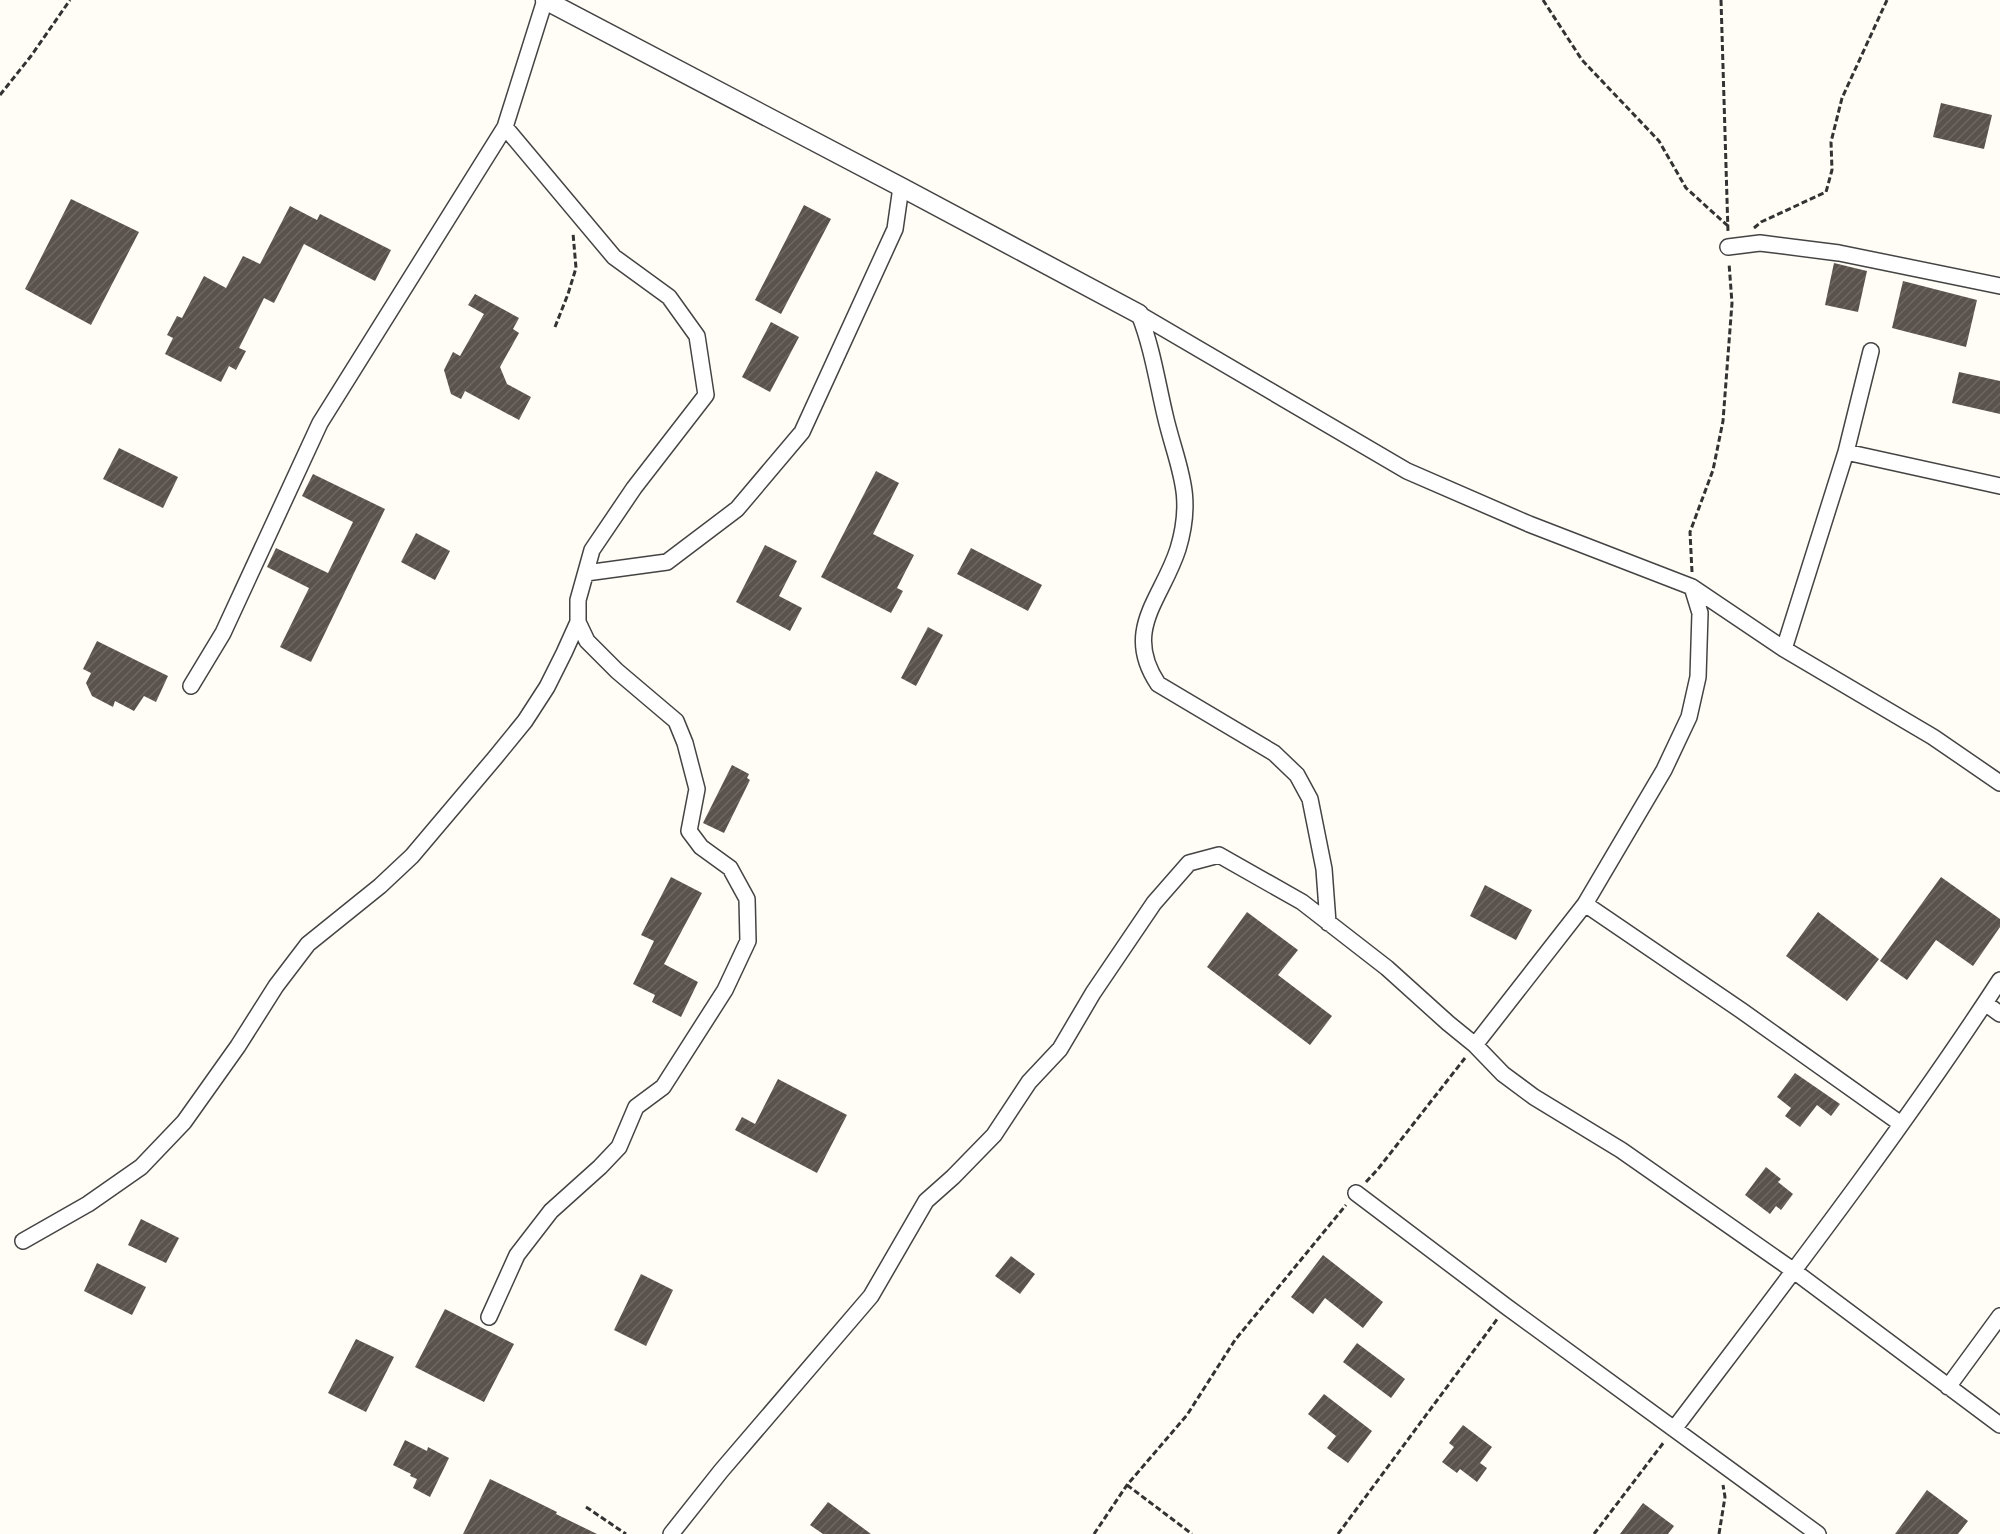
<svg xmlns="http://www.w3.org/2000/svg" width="2000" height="1534" viewBox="0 0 2000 1534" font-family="Bitter,serif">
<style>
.building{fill:url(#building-hatch)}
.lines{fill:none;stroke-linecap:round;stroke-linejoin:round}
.minor-casing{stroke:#444;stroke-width:18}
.tertiary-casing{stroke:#444;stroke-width:21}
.path{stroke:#333;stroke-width:3;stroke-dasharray:6 3;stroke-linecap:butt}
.minor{stroke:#fff;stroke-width:15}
.tertiary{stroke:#fff;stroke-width:18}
</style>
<defs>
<pattern id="building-hatch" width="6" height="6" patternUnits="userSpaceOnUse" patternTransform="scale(1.5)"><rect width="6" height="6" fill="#5a524d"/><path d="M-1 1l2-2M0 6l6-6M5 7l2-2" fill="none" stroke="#6d6662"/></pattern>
</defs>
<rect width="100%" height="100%" fill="#fffdf5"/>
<path class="building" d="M1941,103L1992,115L1984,149L1933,137Z
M71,199L139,232L91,325L25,289Z
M804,205L831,219L781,314L755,300Z
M290,206L317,220L320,214L391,250L375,281L304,244L274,303L264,298L239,348L246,351L236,370L229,366L221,382L165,354L173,338L167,335L177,316L182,318L204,276L226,288L243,256L260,264Z
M1834,263L1867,271L1858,312L1825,305Z
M1903,281L1977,300L1966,347L1892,328Z
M475,294L519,318L513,329L519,333L500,367L507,384L531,397L519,420L465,391L461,399L451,394L444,370L453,352L460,356L484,314L468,305Z
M771,322L799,337L770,392L742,377Z
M1959,372L2000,381V414L1952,403Z
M119,448L178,477L163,508L103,479Z
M876,471L899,483L873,534L914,555L897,588L903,591L891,613L821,577Z
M313,474L385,509L311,662L280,647L309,588L267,567L276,548L328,573L353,522L302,496Z
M416,533L450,551L435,580L401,562Z
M765,545L797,561L779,596L802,608L790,631L736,602Z
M971,548L1042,585L1028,611L957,574Z
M928,627L943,635L916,686L901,678Z
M97,641L168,676L156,702L144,696L134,711L115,701L113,707L92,696L86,683L91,673L83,669Z
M732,765L749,774L747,778L750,780L724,833L703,823Z
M671,877L702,893L664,964L698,982L681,1017L652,1002L655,995L633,984L654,941L641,935Z
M1941,877L2000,919V927L1973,966L1936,940L1907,980L1880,961Z
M1485,885L1532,910L1516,940L1470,916Z
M1247,912L1298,950L1278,975L1332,1016L1310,1045L1207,967Z
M1818,912L1879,959L1847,1001L1786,956Z
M1795,1073L1840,1104L1831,1116L1817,1105L1800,1127L1785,1116L1791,1108L1777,1097Z
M778,1079L847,1115L817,1173L735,1130L742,1117L755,1124Z
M1766,1167L1781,1179L1778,1182L1793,1194L1781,1210L1776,1206L1770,1214L1745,1195Z
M141,1219L179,1238L166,1263L128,1245Z
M1323,1255L1383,1302L1363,1328L1325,1298L1313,1314L1291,1297Z
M1011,1256L1035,1274L1020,1294L995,1276Z
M97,1263L146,1287L132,1315L84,1291Z
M641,1274L673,1290L646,1346L614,1330Z
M445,1309L514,1344L484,1402L415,1367Z
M356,1339L394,1357L366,1412L328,1393Z
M1357,1343L1405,1379L1391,1398L1343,1362Z
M1324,1394L1372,1431L1348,1463L1327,1448L1336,1436L1308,1414Z
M1463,1425L1492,1447L1480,1463L1487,1468L1477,1482L1460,1469L1457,1473L1442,1462L1454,1447L1449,1443Z
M405,1440L427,1451L428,1447L449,1458L430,1497L413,1488L417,1479L410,1476L411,1474L393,1465Z
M490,1479L557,1512L556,1514L597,1534H463Z
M1927,1490L1968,1521L1958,1534H1895Z
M828,1502L871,1534H823L810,1525Z
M1643,1503L1674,1526L1668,1534H1620Z"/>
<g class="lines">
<defs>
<path id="minor" d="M1728,247L1760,243L1839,253L2000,286
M1139,314L1407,471L1529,524L1692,587L1784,649L1933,737L2000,783
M1139,314C1152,347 1157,381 1165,415C1177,467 1195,493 1178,549C1162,599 1122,630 1158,684L1274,753L1297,775L1310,799L1324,869L1328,923
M1846,452L2000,486
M586,573L667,562L737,509L802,432L895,229L901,187
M1784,649L1846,452L1871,351
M191,686L223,633L320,423L505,127L545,0
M1585,904L1742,1011L1901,1124
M1985,1003L2000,1014
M1475,1045L1585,904L1664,770L1689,717L1698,677L1700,613L1692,587
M1356,1193L1507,1307L1818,1534
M23,1241L88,1204L141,1167L184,1122L238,1046L276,986L308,944L380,886L412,856L494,759L525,721L547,687L564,653L578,622V600L592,550L634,488L706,395L697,336L669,297L614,257L505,127
M489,1317L517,1255L551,1211L600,1167L619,1147L636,1107L663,1087L725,990L748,941L747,899L730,868L701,847L689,831L697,789L685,743L676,721L617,671L587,641L578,622
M1948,1387L2000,1316
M1674,1429C1786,1281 1899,1135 2000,980
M671,1534L721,1471L871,1296L926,1201L953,1177L994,1135L1029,1082L1060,1049L1093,993L1154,903L1189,863L1219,855L1302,902L1387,968L1448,1023L1475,1045L1503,1074L1534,1097L1621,1150L1794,1271L2000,1425"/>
<path id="tertiary" d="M545,0L901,187L1139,314"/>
</defs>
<use href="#minor" class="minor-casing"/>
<use href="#tertiary" class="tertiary-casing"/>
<path class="path" d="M1543,0L1582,60L1659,141L1686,188L1728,226
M1721,0L1728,232
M0,95L31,56L70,0
M1754,228L1761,222L1826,192L1832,170L1831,142L1842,98L1887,0
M555,327L568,294L576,268L573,233
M1692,572L1690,532L1713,470L1723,421L1732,303L1729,263
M1366,1182L1378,1169L1465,1058
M1127,1485L1192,1534
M586,1507L626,1534
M1094,1534L1127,1485L1187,1415L1235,1340L1346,1205
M1338,1534L1498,1318
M1594,1534L1664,1442
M1719,1534L1725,1497L1723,1485"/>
<use href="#minor" class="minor"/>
<use href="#tertiary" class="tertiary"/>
</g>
</svg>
